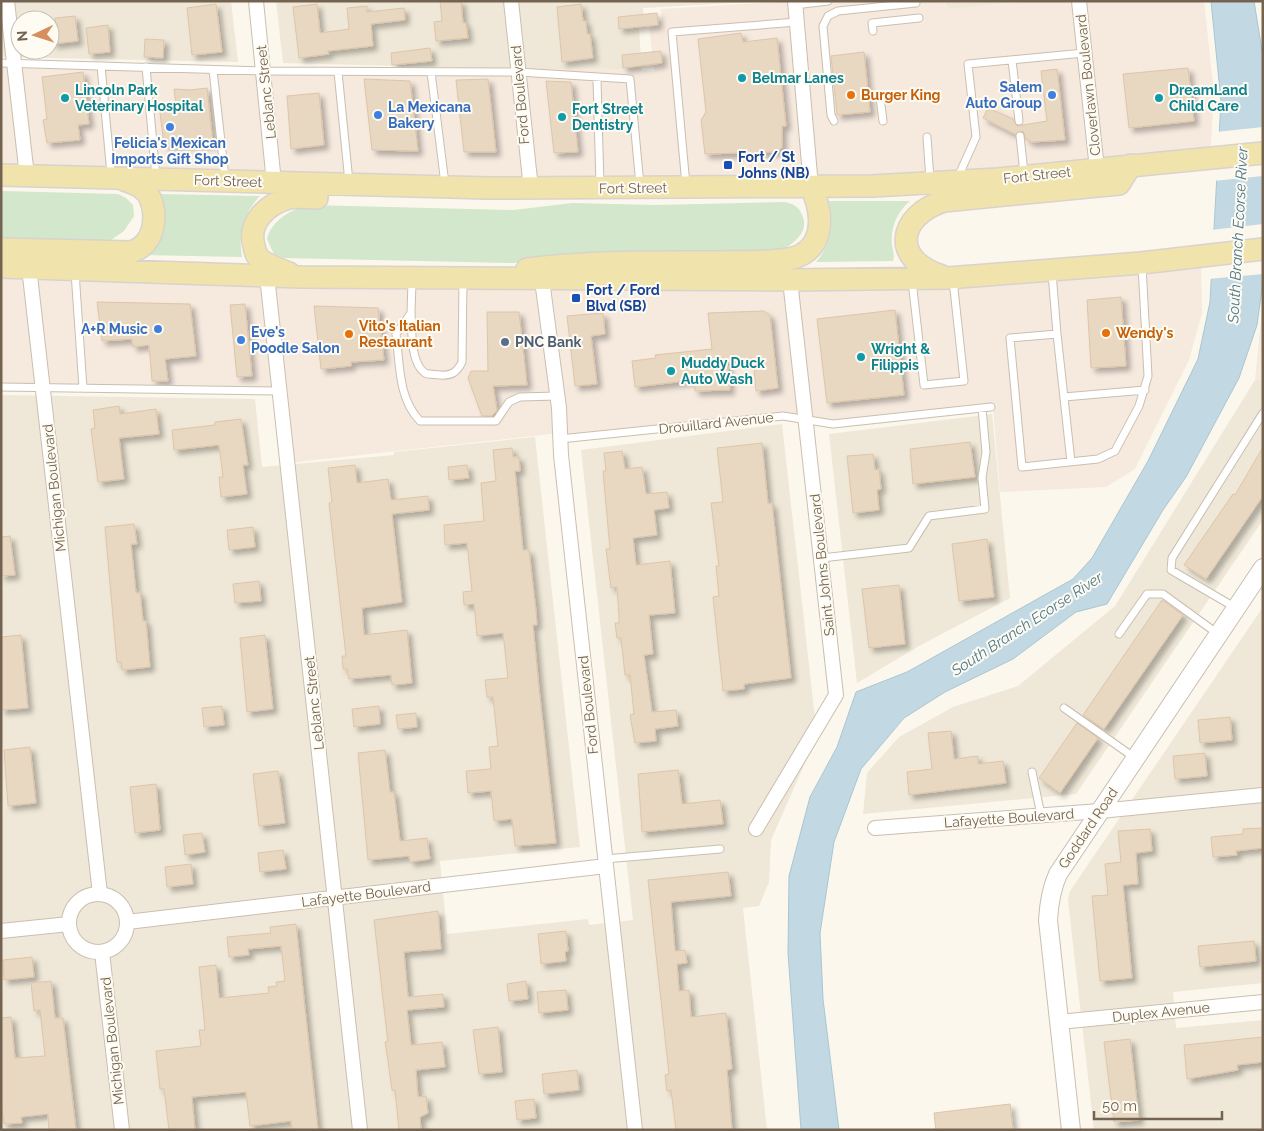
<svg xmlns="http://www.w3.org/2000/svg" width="1264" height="1131" viewBox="0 0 1264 1131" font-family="Raleway,sans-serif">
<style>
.residential{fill:#efe8d8;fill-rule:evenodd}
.commercial{fill:#f6e9de}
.green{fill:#d2e7cb}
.water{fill:#c2d9e3;stroke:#a9c6d3}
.pier{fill:#fbf7ec}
.building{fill:#e8d7c1;stroke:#dec5a8;filter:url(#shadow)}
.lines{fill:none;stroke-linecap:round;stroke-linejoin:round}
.service-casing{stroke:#cabfaf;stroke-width:9}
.minor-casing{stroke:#cabfaf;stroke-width:16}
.tertiary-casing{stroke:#cabfaf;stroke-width:20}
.primary-casing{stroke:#d8d3ce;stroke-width:24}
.service{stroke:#fff;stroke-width:7}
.minor{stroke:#fff;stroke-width:14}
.tertiary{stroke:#fff;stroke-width:18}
.primary{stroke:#f1e3ac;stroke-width:21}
.culture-dot{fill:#0f9aa8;stroke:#fdfbf2;stroke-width:2}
.food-dot{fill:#e8710a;stroke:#fdfbf2;stroke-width:2}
.shop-dot{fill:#3f7fe0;stroke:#fdfbf2;stroke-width:2}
.transit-dot{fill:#1a4fb4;stroke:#fdfbf2;stroke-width:2}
.service-dot{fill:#5c6f8a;stroke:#fdfbf2;stroke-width:2}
.labels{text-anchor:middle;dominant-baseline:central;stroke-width:4;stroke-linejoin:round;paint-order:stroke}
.culture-label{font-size:14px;font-weight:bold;fill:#0d838f;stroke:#fdfbf2;text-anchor:start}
.street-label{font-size:14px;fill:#746351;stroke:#fdfbf2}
.shop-label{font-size:14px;font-weight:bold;fill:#366cbe;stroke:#fdfbf2;text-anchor:end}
.food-label{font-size:14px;font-weight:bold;fill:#c56008;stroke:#fdfbf2;text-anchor:start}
.transit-label{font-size:14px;font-weight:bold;fill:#164399;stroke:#fdfbf2;text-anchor:start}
.service-label{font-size:14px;font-weight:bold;fill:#4e5e75;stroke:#fdfbf2;text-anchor:start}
.water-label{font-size:15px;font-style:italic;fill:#50788a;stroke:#fdfbf2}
</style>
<defs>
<filter id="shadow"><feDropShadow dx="4.5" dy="4.5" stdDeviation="2.5" flood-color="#0004"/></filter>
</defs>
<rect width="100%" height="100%" fill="#fbf7ec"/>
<path class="residential" d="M1,1H231L238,62L1,57ZM20,20H50V50H20Z
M276,1H769L643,8L645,28L639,29L642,72L283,63Z
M943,1H1021L950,10Z
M1263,379V520L1076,794L863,814L867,773L899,737L953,707L1018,686L1115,606L1255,380Z
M1,395L255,399L262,467L394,455V452L535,437L580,847L440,861L447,934L588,919L589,925L633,920L581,450L782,424L817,736L771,840L769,882L759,906L743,908L767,1130H1Z
M992,414L1010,598L919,646L857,683L829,434Z
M1263,607V983L1173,992L1176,1028L1263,1020V1130H1094L1068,900L1070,891Z"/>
<path class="commercial" d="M791,1H942L950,9L1027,1H1204L1214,93L1210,159L934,183L1,175V63L519,72L545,69L593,68L654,71L649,22L662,21L661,9Z
M1201,258L1202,313L1189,360L1135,469L1106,487L1000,492L993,408L833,424L787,416L560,439V433L288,463L280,391L1,387V267L790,280Z
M1263,300V379L1255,380Z"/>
<path class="green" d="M1,191L118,194L126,198L133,205L134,216L124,231L111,240L99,244L1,245Z
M159,194L260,196C243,214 238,233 242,257L144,255Z
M829,201H910C897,212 890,228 892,245C893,251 895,256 893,261L816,262C832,243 833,225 829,201Z
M785,202C793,204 798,206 801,213C812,232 792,244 778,253L569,257L513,263L284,258L274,254L267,239C271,221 291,209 309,205L514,210L572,203L654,205Z"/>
<path class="water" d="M1211,1H1254L1263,57V281L1257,325L1239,378L1186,477L1163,510L1107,604L1076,612L1013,659L945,692L904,718L861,769L834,842L820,933L823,999L839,1130H801L788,953L789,876L810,797L837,747L856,692L907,672L1073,579L1092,558L1148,461L1198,359L1210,302L1221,101Z"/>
<path class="pier" d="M1263,127V176L1213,181L1216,132Z
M1263,224V274L1208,279L1211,230Z"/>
<path class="building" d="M440,1H461L463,23H466L468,38L436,41L434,22L442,21Z
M216,4L222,52L192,55L187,8Z
M317,4L320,33L349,29L347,8L367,6V12L404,8L405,20L371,24L373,46L328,51L329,54L299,58L293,7Z
M581,4L583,21H586L587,34H590L593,58L562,62L557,7Z
M657,13L658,25L619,29L618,17Z
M75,16L78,41L53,44L51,29L56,28L55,18Z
M108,25L110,52L89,54L86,28Z
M741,33L743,42L777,38L786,126H782V148L774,152L705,154L701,120L706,112L698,39Z
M145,39L164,40L163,58L144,57Z
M430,48L432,61L392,65L391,53Z
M661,51L662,63L623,68L622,55Z
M864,52L870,112L837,115L831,56Z
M1188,68L1194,121L1129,128L1123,74Z
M1057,69L1065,140L1032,142L1026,139L1023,131L1015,134L983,118L988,108L1013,119L1017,126L1047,121L1041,71Z
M83,72L89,124L78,125L80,140L47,143L43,120L47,119L42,77Z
M364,79L410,81L418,151L372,150Z
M488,79L496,152H464L456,80Z
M546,81L571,82L578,152L554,153Z
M207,88L213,144L164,145L159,105L176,106L174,89L190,90Z
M319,93L324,145L291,149L287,96Z
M1121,297L1126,366L1091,368L1087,300Z
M97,302L190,304L196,356L165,359L168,381H152L149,345L133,347L132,339L102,341Z
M245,304L252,376L237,377L230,305Z
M314,306L378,308L384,360L351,362V366L321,369Z
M895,310L904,395L827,403L817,319Z
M764,311L770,316L778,388L756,391L753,358L727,361L730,390L695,391L694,380L635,387L632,361L656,358L655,355L712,349L708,313Z
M487,312H519L527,385L493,386L497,410L492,416H482L468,378L471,371H488Z
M603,313L605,334L591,336L597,384L575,386L567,316Z
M119,406L120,414L156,409L159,434L119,438L124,479L98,482L91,429L95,428L93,410Z
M241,419L248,465H243L247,494L221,497L219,477H223L219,445L174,450L172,430L215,425V422Z
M970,442L975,477L913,484L910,449Z
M762,443L768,504L772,503L791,678L744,684V689L723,691L713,597L719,596L716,566H719L711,503L723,502L717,448Z
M1263,447V496L1206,579L1184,565L1233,494L1235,495Z
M512,448L513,457H519L520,471H515L523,550H529L536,611L537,625H533L539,688L556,843L515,846L512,819L494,821L491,791L468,793L466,771L491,769L489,747L498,746L493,697H487L485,680L508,678L503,633L477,636L474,604L464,605L463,592L472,591L467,543L445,545L444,525L484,521L481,483L496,481L493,450Z
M622,451L625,469L642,467L646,494L667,492L669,508L654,510L657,535L633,538L636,565L670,561L675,613L649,615L653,654L644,655L652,712L676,710L678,726L655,729L656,741L635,743L630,715L634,714L630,675H625L621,638H617L615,623H619V616L617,587L611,588L606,549H610L603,471H606L604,453Z
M873,454L875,470L879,469L881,489L877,490L879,510L853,513L847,456Z
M355,465L357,483L388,479L391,500L428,496L429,510L392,514L402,602L362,608L364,635L407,630L412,683L392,685L391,675L349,679L347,669H343L342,656H346L329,503L332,502L328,468Z
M467,465L469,478L449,480L448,467Z
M134,524L137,544H131L136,593L140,592L143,621H146L150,667L122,670L121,662H117L105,527Z
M253,527L255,547L229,550L227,530Z
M10,536L15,575L1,576V537Z
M987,539L994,597L959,601L952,544Z
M259,581L261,601L235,603L233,584Z
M899,585L905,644L869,648L862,589Z
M1162,600L1183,615L1104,729L1083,715Z
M21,635L28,708L1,710V637Z
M265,635L273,709L247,712L240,638Z
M222,706L224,725L204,727L202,708Z
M379,706L380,724L354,727L352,709Z
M416,713L417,727L398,729L396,715Z
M1230,717L1232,740L1200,743L1198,720Z
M1077,723L1098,738L1060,793L1039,778Z
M951,731L954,759L978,756V764L1003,761L1006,783L909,795L907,772L932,769L928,733Z
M30,747L36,803L8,806L4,750Z
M385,750L390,792H394L400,841L427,838L430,859L410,862L409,856L368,860L358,753Z
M1205,753L1207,776L1175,779L1173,756Z
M678,770L682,804L720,800L723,824L642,832L638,774Z
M278,771L285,823L259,826L253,774Z
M156,784L160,830L135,833L130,787Z
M1263,828V848L1236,851L1237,855L1213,857L1211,837L1243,834V829Z
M1150,829L1152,851L1136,853L1138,884L1123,885L1132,978L1100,981L1092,896L1108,895L1105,864L1121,862L1118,831Z
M202,833L205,852L185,855L183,835Z
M283,850L286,869L260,872L258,853Z
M191,864L193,884L167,887L165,867Z
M728,872L731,896L671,902L675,951L685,950L687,963L677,964L679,991L689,990L691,1017L726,1013L732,1069L727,1070L732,1130H676L671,1090L667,1091L665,1075L669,1074L648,880Z
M438,911L441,949L404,952L408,997L443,994L444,1007L407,1010L411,1045L442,1042L445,1067L416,1070L418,1097L426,1096L428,1113L420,1117L421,1130H399L395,1090H392L387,1054L385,1042L388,1041L387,1034L374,920Z
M296,924L318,1130H292L291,1121L250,1126L246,1092L192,1097L195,1130H169L164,1089H160L156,1051L201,1046L199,1030H205L199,967L216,965L219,998L269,993L268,987L277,986L276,982L285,981L281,946L248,949L249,955L229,957L227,937L271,933L270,927Z
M566,931L568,951L565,952L566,961L541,964L538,934Z
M1254,941L1256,961L1200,967L1198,946Z
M32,957L34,977L4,980L3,960Z
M51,981L55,1018H63L76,1130H49L48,1114L21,1117L22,1123L4,1124L1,1104V1018L11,1017L15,1058L45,1056L40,1010L34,1011L31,983Z
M526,981L528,999L509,1001L507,984Z
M566,990L568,1010L539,1013L537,992Z
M498,1027L502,1072L479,1074L473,1030Z
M1263,1037V1062L1237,1065L1238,1070L1187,1079L1184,1045Z
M1130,1039L1139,1120L1114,1122L1104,1042Z
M577,1070L579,1090L544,1094L542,1074Z
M534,1099L536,1118L517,1120L515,1101Z
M1010,1104L1013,1130H936L934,1113Z"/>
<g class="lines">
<defs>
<path id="service" d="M795,5L828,1
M873,31L872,23L919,18
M1012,60L1019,121
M1,63L264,71L519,72L630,79L640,185
M101,66L111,174
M146,67L156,177
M213,70L225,178
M338,72L349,182
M431,72L445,184
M597,79L600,185
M880,97L883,121
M834,121L831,115L823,26L828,16L838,11L916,3
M1020,136L1024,173
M927,137L930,180
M958,177L976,137L968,64L1084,53
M686,185L672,32L797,22
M75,272L83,388
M1052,273L1057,334L1010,338L1022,467L1098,459L1115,451L1139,406L1148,376L1142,266
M412,281L411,313L396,334C400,365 398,398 420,421H496L509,402L520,397L557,396
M912,281L924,385L964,381L953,280
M411,313C412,329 410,363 425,373C429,375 436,374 440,375C452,376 457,372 462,362L463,280
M1057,334L1071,462
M1,387L280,391
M1064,397L1145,390
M560,439L783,416L833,424L991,407
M822,558L909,548L929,516L985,509L982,478L986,452L982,408
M1236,608L1171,570L1172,558L1263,413
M1119,634L1147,594H1163L1218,634
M1064,708L1135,758
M1032,772L1041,815
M605,859L720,849"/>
<path id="minor" d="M7,1L27,176
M256,1L274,183
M511,1L531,189
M795,1L811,187
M1079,1L1097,169
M29,267L100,894
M267,276L360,1130
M542,280L559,408L561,455L635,1130
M875,828L1100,811L1263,795
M756,829L836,695L790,280
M69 923a29 29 0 1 1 58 0a29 29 0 1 1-58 0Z
M127,922L606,866
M1,931L69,924
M102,952L122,1130
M1059,1022L1263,1002"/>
<path id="tertiary" d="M1071,1130L1048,920C1049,904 1051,889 1058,874L1263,568"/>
<path id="primary" d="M1,175L487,188L872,186L998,179L1263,153
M1,249L131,252C137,250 143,247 147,241C157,227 157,197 140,187C135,183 128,182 122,179
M1,267L301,277L790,280L948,278L1141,263L1263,249
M527,269C589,261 651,262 714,262C735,261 784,264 801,255C827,241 821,208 811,187
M289,273C280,269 269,266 261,260C256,256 255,251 254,246C247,222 268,204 289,198C298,196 308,198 317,198
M942,276C891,260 897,216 944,201L1119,184L1131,165"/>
</defs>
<use href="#service" class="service-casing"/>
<use href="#minor" class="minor-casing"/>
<use href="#tertiary" class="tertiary-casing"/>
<use href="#primary" class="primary-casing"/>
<use href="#service" class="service"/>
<use href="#minor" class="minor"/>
<use href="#tertiary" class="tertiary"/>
<use href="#primary" class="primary"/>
</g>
<g class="culture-dot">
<circle cx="742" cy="78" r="5"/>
<circle cx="65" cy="98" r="5"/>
<circle cx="1159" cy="98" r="5"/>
<circle cx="562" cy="117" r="5"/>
<circle cx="861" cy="357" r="5"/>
<circle cx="671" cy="371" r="5"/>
</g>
<g class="food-dot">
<circle cx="851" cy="95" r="5"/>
<circle cx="1106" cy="333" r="5"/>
<circle cx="349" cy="334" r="5"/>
</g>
<g class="shop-dot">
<circle cx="1052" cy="95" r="5"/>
<circle cx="378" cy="115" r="5"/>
<circle cx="170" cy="127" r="5"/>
<circle cx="158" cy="329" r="5"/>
<circle cx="241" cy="340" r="5"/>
</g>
<g class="transit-dot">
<rect x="723" y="160" width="10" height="10" rx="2.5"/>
<rect x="571" y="293" width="10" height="10" rx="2.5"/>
</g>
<circle class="service-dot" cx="505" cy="342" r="5"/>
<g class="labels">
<g class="culture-label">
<text x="752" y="78">Belmar Lanes</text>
<text x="75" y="90">Lincoln Park<tspan x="75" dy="16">Veterinary Hospital</tspan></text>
<text x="1169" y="90">DreamLand<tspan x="1169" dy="16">Child Care</tspan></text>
<text x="572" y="109">Fort Street<tspan x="572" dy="16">Dentistry</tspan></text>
<text x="871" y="349">Wright &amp;<tspan x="871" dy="16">Filippis</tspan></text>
<text x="681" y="363">Muddy Duck<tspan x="681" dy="16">Auto Wash</tspan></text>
</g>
<g class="street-label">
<text transform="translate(1088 85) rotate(-96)">Cloverlawn Boulevard</text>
<text transform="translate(266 92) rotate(-96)">Leblanc Street</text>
<text transform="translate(520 95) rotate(-95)">Ford Boulevard</text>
<text transform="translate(1037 175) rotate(-6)">Fort Street</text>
<text transform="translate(228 181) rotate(2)">Fort Street</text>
<text transform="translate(633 188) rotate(-1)">Fort Street</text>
<text transform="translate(716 423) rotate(-6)">Drouillard Avenue</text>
<text transform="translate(54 488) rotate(-96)">Michigan Boulevard</text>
<text transform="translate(822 565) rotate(-96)">Saint Johns Boulevard</text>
<text transform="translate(314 703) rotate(-96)">Leblanc Street</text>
<text transform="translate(588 705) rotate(-96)">Ford Boulevard</text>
<text transform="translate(1009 818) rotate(-4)">Lafayette Boulevard</text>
<text transform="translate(1088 828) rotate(-56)">Goddard Road</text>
<text transform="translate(366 894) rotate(-7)">Lafayette Boulevard</text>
<text transform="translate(1161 1012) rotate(-6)">Duplex Avenue</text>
<text transform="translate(112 1041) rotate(-96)">Michigan Boulevard</text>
</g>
<g class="shop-label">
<text x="1042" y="87">Salem<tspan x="1042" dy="16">Auto Group</tspan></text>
<text x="388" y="107" text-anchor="start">La Mexicana<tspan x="388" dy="16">Bakery</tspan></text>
<text x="170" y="143" text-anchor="middle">Felicia's Mexican<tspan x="170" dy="16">Imports Gift Shop</tspan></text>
<text x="148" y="329">A+R Music</text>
<text x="251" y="332" text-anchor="start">Eve's<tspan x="251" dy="16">Poodle Salon</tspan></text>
</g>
<g class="food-label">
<text x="861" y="95">Burger King</text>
<text x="359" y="326">Vito's Italian<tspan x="359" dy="16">Restaurant</tspan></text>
<text x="1116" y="333">Wendy's</text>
</g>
<g class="transit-label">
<text x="738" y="157">Fort / St<tspan x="738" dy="16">Johns (NB)</tspan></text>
<text x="586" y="290">Fort / Ford<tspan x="586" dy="16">Blvd (SB)</tspan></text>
</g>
<g class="service-label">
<text x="515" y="342">PNC Bank</text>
</g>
<g class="water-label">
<text transform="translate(1238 235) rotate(-87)">South Branch Ecorse River</text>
<text transform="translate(1027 624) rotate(-33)">South Branch Ecorse River</text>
</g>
</g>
<rect width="1264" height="1131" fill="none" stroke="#746351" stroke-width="5"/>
<g transform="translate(35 35) rotate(266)"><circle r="24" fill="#fdfbf2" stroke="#c6beb2"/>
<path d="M0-4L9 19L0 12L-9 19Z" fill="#d68d5f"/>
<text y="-8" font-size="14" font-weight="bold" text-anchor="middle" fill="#746351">N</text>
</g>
<path d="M1094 1111v8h128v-8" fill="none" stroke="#746351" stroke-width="2.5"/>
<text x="1102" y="1111" font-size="15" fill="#746351" stroke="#fdfbf2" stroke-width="4" paint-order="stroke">50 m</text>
</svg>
